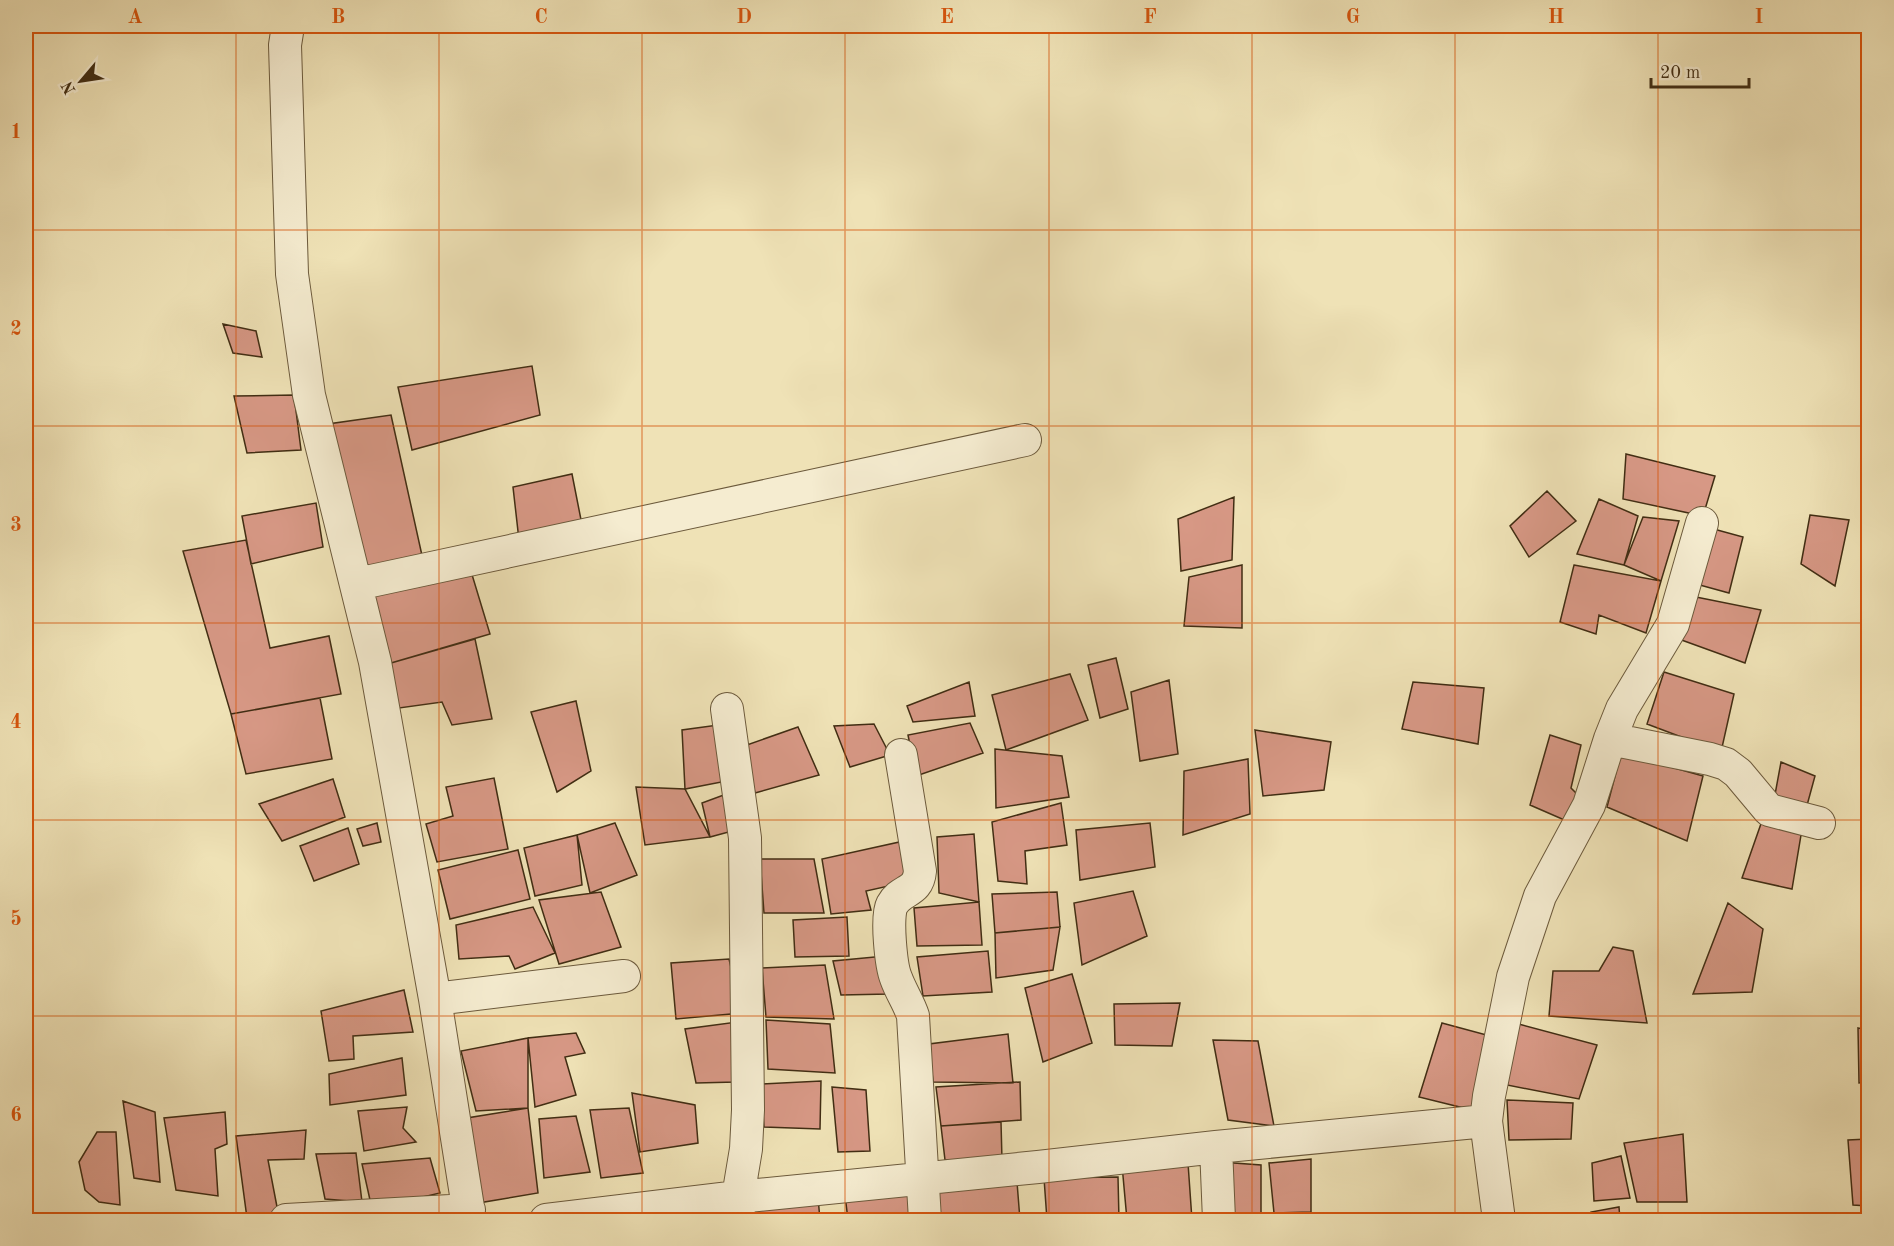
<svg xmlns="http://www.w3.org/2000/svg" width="1894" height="1246" viewBox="0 0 1894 1246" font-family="'Old Standard TT',serif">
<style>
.building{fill:#d79885;stroke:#412d13;stroke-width:1.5}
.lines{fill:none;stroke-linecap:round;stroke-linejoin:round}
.minor-casing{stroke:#6c5a3c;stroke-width:34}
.minor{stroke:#f5ecd0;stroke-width:32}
.grid{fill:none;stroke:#d7550d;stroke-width:1.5;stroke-opacity:0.55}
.neatline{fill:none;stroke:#d7550d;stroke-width:2}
.grid-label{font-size:20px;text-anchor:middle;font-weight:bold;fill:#d7550d}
</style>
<rect width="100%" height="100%" fill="#efe2b6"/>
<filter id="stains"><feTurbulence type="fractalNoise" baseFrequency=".00333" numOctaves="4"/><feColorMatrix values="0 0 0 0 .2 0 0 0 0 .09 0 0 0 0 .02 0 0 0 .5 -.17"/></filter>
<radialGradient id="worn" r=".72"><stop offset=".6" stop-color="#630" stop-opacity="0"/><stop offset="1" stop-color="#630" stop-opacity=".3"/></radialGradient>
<path class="building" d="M223,324L256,331L262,357L233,353Z
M532,366L540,415L412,450L398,387Z
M294,395L301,450L247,453L234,396Z
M391,415L423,560L355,576L328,424Z
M1626,454L1715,476L1703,516L1623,499Z
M572,474L584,535L520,549L513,487Z
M1547,491L1576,521L1529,557L1510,526Z
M1234,497L1232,560L1181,571L1178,519Z
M1599,499L1638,516L1624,565L1577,554Z
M316,503L323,547L251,564L242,516Z
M1810,515L1849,520L1835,586L1801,564Z
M1643,517L1679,521L1661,581L1624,565Z
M1710,528L1743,537L1729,593L1696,584Z
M246,540L270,648L329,636L341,694L231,714L183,551Z
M1242,565V628L1184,626L1189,577Z
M1574,565L1661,581L1646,633L1599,615L1596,634L1560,622Z
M470,568L490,634L391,663L371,596Z
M1691,596L1761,610L1745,663L1676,638Z
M475,639L492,719L452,725L442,702L392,709L391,663Z
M1116,658L1128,709L1100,718L1088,665Z
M1664,672L1734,694L1721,752L1647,724Z
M1070,674L1088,720L1006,750L992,695Z
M1169,680L1178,754L1140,761L1131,692Z
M969,682L975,716L913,722L907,706Z
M1413,682L1484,688L1478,744L1402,729Z
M320,698L332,759L246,774L231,714Z
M576,701L591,771L557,792L531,712Z
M970,723L983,753L916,776L908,735Z
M874,724L890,755L850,767L834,726Z
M718,725L732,780L685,789L682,730Z
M798,727L819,775L755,793L744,746Z
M1255,730L1331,742L1324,790L1263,796Z
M1550,735L1581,745L1571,788L1581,798L1569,822L1530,805Z
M995,749L1062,756L1069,797L996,808Z
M1621,753L1703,776L1687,841L1607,807Z
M1248,759L1250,814L1183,835L1184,771Z
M1781,762L1815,776L1806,809L1774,800Z
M494,778L508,849L437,862L426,824L453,816L446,787Z
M333,779L345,817L282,841L259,804Z
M636,787L685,789L710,837L645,845Z
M729,793L736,830L710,837L702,803Z
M1061,803L1067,845L1025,851L1027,884L998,881L992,822Z
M1763,818L1802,829L1792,889L1742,878Z
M377,823L381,842L363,846L357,829Z
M615,823L637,875L590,893L577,835Z
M1150,823L1155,867L1080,880L1076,830Z
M348,828L359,864L314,881L300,846Z
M974,834L979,902L939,893L937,837Z
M577,835L582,885L535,896L524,848Z
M904,841L911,881L866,891L871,910L831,914L822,859Z
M518,850L530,899L450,919L438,870Z
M760,859H814L824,913H764Z
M1133,891L1147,936L1082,965L1074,903Z
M601,892L621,947L559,964L539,900Z
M1057,892L1060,927L995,933L992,894Z
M979,902L982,945L917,946L914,908Z
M1728,903L1763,929L1752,992L1693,994Z
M533,907L555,953L515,969L509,956L459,959L456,925Z
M847,917L849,956L795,957L793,920Z
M1060,927L1053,970L996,978L995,933Z
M1613,947L1633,951L1647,1023L1549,1016L1553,971H1599Z
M988,951L992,992L923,996L917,957Z
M885,956L889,994L841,995L833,961Z
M729,959L742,1013L676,1019L671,963Z
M825,965L834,1019L766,1017L762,968Z
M1072,974L1092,1043L1043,1062L1025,988Z
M1866,980H1868V1024L1862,1023Z
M404,990L413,1032L353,1036L354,1059L329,1061L321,1011Z
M1180,1003L1172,1046L1115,1045L1114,1004Z
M766,1020L830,1024L835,1073L768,1069Z
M737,1022L736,1082L696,1083L685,1029Z
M1442,1023L1494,1037L1472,1110L1419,1097Z
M1515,1023L1597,1045L1579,1099L1502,1084Z
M1858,1028L1868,1030V1082L1859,1083Z
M576,1033L585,1053L565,1057L576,1095L535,1107L528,1038Z
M1008,1034L1013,1083L933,1082L929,1044Z
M528,1038V1108L476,1111L461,1051Z
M1213,1040L1258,1041L1274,1126L1228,1120Z
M402,1058L406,1095L330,1105L329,1074Z
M821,1081L820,1129L764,1127L761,1084Z
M1020,1082L1021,1120L941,1126L936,1087Z
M832,1087L866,1090L870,1151L838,1152Z
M632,1093L695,1105L698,1143L640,1152Z
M1507,1100L1573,1103L1571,1139L1509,1140Z
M123,1101L155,1112L160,1182L134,1178Z
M407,1107L403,1128L416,1142L364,1151L358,1111Z
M528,1108L538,1193L472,1204L467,1118Z
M629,1108L643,1173L601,1178L590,1110Z
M225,1112L227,1144L215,1149L218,1196L176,1190L164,1118Z
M576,1116L590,1172L544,1178L539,1119Z
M1001,1122L1002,1160H945L941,1126Z
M306,1130L304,1159L268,1160L278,1212L247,1218L236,1136Z
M97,1132H116L120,1205L99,1202L85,1190L79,1162Z
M1683,1134L1687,1202H1637L1624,1143Z
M1868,1139V1206L1853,1205L1848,1140Z
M356,1153L362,1202L325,1199L316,1154Z
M1621,1156L1630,1198L1594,1201L1592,1163Z
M430,1158L440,1193L372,1209L362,1164Z
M1311,1159V1212L1274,1213L1269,1163Z
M1220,1162L1261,1165V1220H1223Z
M1188,1163L1192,1220H1127L1122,1165Z
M1118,1177L1119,1220H1047L1044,1178Z
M1017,1182L1020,1220H937L934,1184Z
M915,1187L914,1220H848L845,1195Z
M818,1197L820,1220H752L750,1204Z
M1619,1207L1620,1220H1592L1591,1212Z
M718,1215V1220H657Z"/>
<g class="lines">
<defs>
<path id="minor" d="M288,26L285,45L292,274L309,395L375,662L435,999L470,1220
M357,584L1025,440
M727,709L745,838L748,1110L746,1149L738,1197L739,1220
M1610,739L1710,759L1726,764L1738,773L1769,810L1819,823
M901,755L920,871C918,894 901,888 892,905C886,916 891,966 896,978C901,992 909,1003 913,1016L925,1220
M435,999L624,976
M1216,1147L1219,1220
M286,1220L469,1210
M546,1220L738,1197L1038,1167L1216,1147L1486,1121
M1499,1220L1486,1121L1489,1096L1513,977L1540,896L1589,805L1610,739L1622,709L1673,624L1702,523"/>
</defs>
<use href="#minor" class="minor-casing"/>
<use href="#minor" class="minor"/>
</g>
<path class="grid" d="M236,26V1220M439,26V1220M642,26V1220M845,26V1220M1049,26V1220M1252,26V1220M1455,26V1220M1658,26V1220M26,230H1868M26,426H1868M26,623H1868M26,820H1868M26,1016H1868"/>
<rect width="1894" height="1246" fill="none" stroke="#efe2b6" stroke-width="66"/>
<g transform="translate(81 81) rotate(241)" stroke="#f5ecd0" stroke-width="4.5" paint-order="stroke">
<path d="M0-4.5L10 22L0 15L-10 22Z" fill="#412d13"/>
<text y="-9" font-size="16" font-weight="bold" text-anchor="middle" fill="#412d13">N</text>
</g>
<path d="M1651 78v9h98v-9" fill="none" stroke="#412d13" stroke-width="3"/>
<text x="1660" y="78" font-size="18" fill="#412d13" stroke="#f5ecd0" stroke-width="4.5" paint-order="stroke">20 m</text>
<rect x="33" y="33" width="1828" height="1180" class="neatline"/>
<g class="grid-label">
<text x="135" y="23">A</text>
<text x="338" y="23">B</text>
<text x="541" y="23">C</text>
<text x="744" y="23">D</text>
<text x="947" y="23">E</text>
<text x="1150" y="23">F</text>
<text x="1353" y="23">G</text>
<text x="1556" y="23">H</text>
<text x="1759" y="23">I</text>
<text x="16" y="138">1</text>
<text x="16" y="335">2</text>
<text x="16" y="531">3</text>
<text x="16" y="728">4</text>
<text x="16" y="925">5</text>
<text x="16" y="1121">6</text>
</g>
<rect width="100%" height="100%" filter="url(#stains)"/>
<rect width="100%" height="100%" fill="url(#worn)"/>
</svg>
